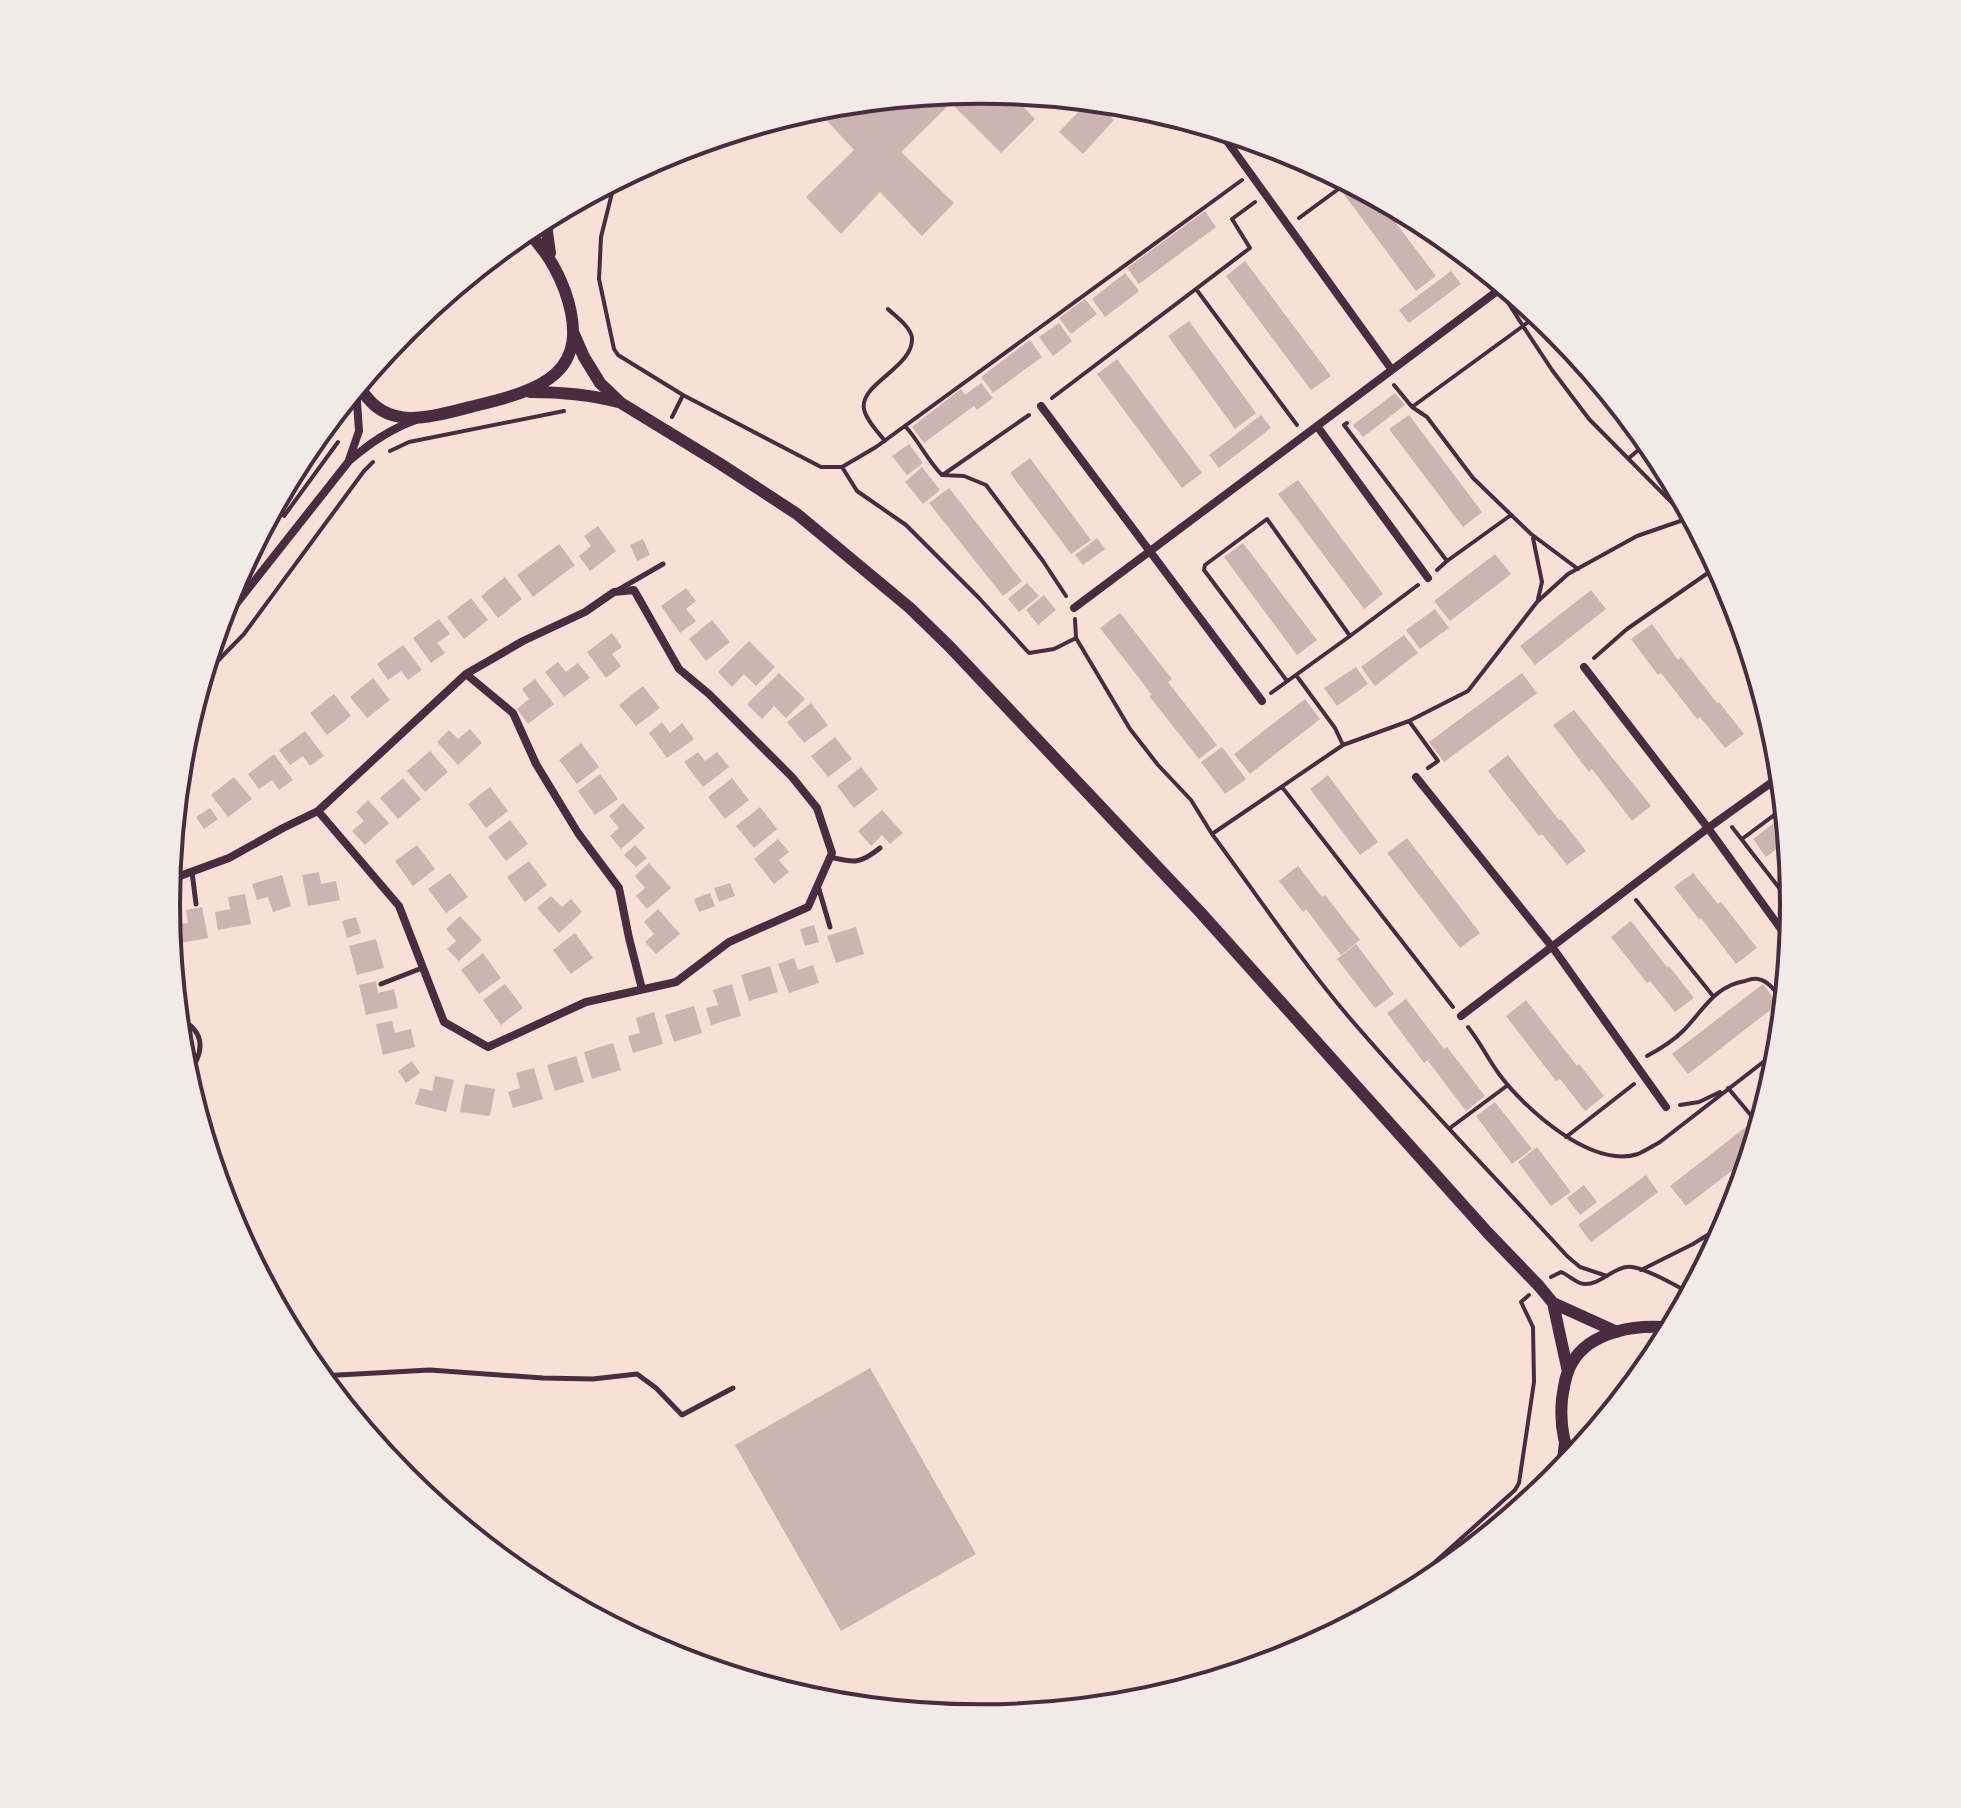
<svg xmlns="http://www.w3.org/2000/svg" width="1961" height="1808" viewBox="0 0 1961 1808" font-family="'Times New Roman',serif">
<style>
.building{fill:#ccb4b1}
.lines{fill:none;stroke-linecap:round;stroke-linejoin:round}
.path{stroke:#4a2c40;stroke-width:4}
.service{stroke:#4a2c40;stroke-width:5}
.minor{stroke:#4a2c40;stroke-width:8}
.tertiary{stroke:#4a2c40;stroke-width:12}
.rim{fill:none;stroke:#4a2c40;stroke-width:4}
</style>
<rect width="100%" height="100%" fill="#f7e1d7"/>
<path class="building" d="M981,90L1010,93L1035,119L1001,153L951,103L901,152L954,203L922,236L880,192L841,234L806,197L854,150L815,108Z
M1089,101H1094L1114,120L1083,154L1059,132Z
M1354,185L1377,198L1436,276L1416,291L1343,193Z
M1205,211L1216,227L1139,284L1127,268Z
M1245,261L1331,376L1311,390L1226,276Z
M1451,271L1461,284L1409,323L1399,310Z
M1125,273L1139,291L1105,317L1092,299Z
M1085,299L1097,314L1071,334L1059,318Z
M1189,321L1256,413L1235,429L1168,336Z
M1059,323L1072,341L1053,356L1039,337Z
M1030,340L1042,357L993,393L981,377Z
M1117,359L1202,473L1182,488L1097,374Z
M981,383L993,398L977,410L974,406L924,443L912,427L961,389L965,395Z
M1395,393L1405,405L1363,437L1353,425Z
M1261,415L1271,428L1219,468L1209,455Z
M1409,415L1482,512L1463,527L1389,429Z
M909,444L923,463L907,475L892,456Z
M1030,458L1091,540L1071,554L1010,473Z
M1663,462L1674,483L1670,486L1656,467Z
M922,467L940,490L923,504L905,482Z
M1298,480L1383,594L1364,609L1278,494Z
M949,488L1022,581L1003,596L929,503Z
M598,526L616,551L590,571L579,556L591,546L584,536Z
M1097,538L1105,549L1083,565L1075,555Z
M643,539L650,555L637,561L630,545Z
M1243,543L1317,640L1297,655L1224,557Z
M559,544L575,565L533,597L517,575Z
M1495,554L1511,574L1450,621L1434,601Z
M505,577L522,599L498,618L481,596Z
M1027,583L1039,596L1019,612L1008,599Z
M686,588L696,601L686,609L696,621L680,633L661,606Z
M1591,590L1606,609L1535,665L1520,646Z
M1044,595L1056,610L1038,625L1026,610Z
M471,598L488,620L464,639L447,617Z
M1435,609L1449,628L1420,649L1406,630Z
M1120,613L1172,679L1168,682L1217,745L1199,759L1149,696L1152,695L1100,628Z
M439,619L450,634L437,643L445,653L431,663L413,638Z
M712,620L730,642L706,661L689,639Z
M1652,624L1678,660L1681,657L1717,703L1719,702L1744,734L1725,748L1700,717L1697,719L1661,673L1658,675L1631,639Z
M612,633L622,647L612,654L621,666L606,678L587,652Z
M1404,635L1418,653L1375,686L1361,667Z
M749,641L775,667L756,686L744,674L732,687L718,672Z
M403,645L422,670L408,680L401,671L388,680L377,664Z
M558,662L566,672L578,663L590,678L564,697L545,672Z
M1356,667L1368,684L1337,706L1324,688Z
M779,673L805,699L786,718L774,706L762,719L747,704Z
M1522,673L1537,693L1444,762L1429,742Z
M373,678L390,700L367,718L350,697Z
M535,679L554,704L528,724L517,709L529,699L522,689Z
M643,686L660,708L636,726L619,705Z
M334,694L351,716L327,735L310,713Z
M1305,699L1320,719L1250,774L1234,754Z
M811,703L828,725L804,743L787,722Z
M1574,710L1651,806L1632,821L1592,769L1589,772L1553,725Z
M662,722L670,733L682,723L694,739L667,758L649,733Z
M470,729L482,743L458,765L437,742L449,730L458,739Z
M305,731L324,756L310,766L303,756L290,765L279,750Z
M835,737L852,759L828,777L811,756Z
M581,743L599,767L577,784L559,760Z
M1222,747L1246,779L1225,794L1201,762Z
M430,751L448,772L425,792L407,771Z
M698,752L705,761L717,752L729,767L703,787L684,762Z
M274,754L293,780L279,790L272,780L259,789L248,774Z
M1508,755L1559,820L1561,819L1586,851L1567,865L1542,834L1539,836L1488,771Z
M861,767L878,789L854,808L837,786Z
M600,774L618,799L595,815L578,791Z
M1328,775L1378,842L1360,855L1310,789Z
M234,777L252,799L228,817L211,795Z
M403,778L421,799L398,819L380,798Z
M732,778L749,800L725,819L708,797Z
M490,787L508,811L486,828L468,804Z
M368,800L389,823L365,845L352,831L364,821L356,812Z
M623,803L645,828L621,849L610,836L619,828L609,816Z
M760,807L777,829L754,848L736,826Z
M210,808L218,819L204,829L196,817Z
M882,810L903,833L890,844L882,835L871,846L858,831Z
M1786,814L1788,840L1766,857L1753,839Z
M510,820L528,844L506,861L488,837Z
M1407,838L1480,933L1460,948L1387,853Z
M778,839L789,852L779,860L789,872L774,884L754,859Z
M417,845L435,869L413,886L395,861Z
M635,845L647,858L636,867L624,855Z
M529,861L547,885L525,902L507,877Z
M649,863L671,888L647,909L636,896L645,888L635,876Z
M1298,866L1322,897L1325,895L1360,940L1341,955L1306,909L1303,912L1279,881Z
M319,872L321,884L336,881L340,900L308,906L302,875Z
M450,873L468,897L446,913L428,889Z
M1693,873L1718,904L1721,902L1757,948L1736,964L1701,918L1699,919L1674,887Z
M282,875L291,906L273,912L268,897L257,900L252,884Z
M730,883L735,896L719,902L714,888Z
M710,893L715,906L699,912L694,899Z
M245,894L251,924L218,930L215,912L230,909L228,897Z
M551,896L562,907L571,899L582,912L559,933L537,908Z
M202,907L208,938L176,944L172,925L188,923L186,910Z
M658,909L680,934L656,954L645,942L654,934L644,922Z
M460,916L482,940L459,961L447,949L456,941L446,929Z
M356,917L361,933L347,938L342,921Z
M1631,921L1667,967L1669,966L1694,998L1675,1012L1650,981L1647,983L1611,937Z
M814,925L819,942L805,946L800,929Z
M856,927L864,954L836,963L827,936Z
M575,933L593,958L571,974L553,950Z
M376,939L384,968L357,975L349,946Z
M1356,944L1394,994L1375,1008L1337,959Z
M483,953L501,978L479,994L461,970Z
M794,958L798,970L813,965L819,983L789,993L778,964Z
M770,966L778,992L749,1001L741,975Z
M376,981L378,993L394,989L398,1008L366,1015L359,985Z
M505,984L523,1008L501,1025L483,1000Z
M732,984L741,1016L711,1025L706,1008L718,1005L713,990Z
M1763,984L1778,1004L1688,1074L1672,1054Z
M1406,999L1444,1049L1447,1047L1485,1096L1466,1111L1428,1061L1435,1055L1424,1063L1387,1013Z
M1526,1000L1577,1066L1579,1064L1604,1096L1585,1111L1560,1079L1556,1081L1506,1016Z
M694,1006L702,1033L674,1042L665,1015Z
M654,1012L663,1044L633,1053L628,1036L640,1033L636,1018Z
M392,1021L395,1033L411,1029L415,1047L383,1055L376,1024Z
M613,1043L621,1070L592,1079L584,1052Z
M576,1056L584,1082L555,1091L547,1065Z
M1775,1060L1778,1064L1771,1090L1758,1074Z
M412,1061L420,1073L406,1083L398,1071Z
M534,1068L543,1099L513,1108L508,1092L520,1088L516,1073Z
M435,1076L454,1080L446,1112L415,1104L420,1088L432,1091Z
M465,1084L495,1089L490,1116L460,1112Z
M1495,1102L1532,1149L1512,1164L1476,1116Z
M1751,1123L1758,1132L1751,1156L1686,1206L1670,1186Z
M1537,1147L1571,1192L1551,1206L1518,1162Z
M1646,1175L1658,1192L1591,1242L1578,1225Z
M1584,1185L1597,1202L1580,1215L1567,1198Z
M870,1368L976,1554L841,1631L735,1445Z"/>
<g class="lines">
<path class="path" d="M625,176L613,189L601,237L599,279L614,349L618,355L683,395L821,467H842L876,447L1242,180
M1299,218L1348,182
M1196,289L1297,425
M1539,314L1523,326L1552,370L1589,419L1687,518
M1394,385L1412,407L1427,417L1473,478L1531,534L1578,569
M1052,398L1250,248L1232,219L1255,202
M1412,407L1523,326L1507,301
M672,417L683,395
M1347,423L1344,425L1447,561L1437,570
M905,426C919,441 927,460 942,475L964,476L986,485L1043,561L1066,596
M885,441C878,432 866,420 864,409C859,384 914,367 912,338C911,327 895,316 888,309
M390,451L409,442L564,411
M1629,458L1649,441
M842,467L857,491L906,525L979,598L1029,653L1054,649L1076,638
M944,474L1029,415
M284,516L338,442
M1533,538L1542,582L1538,599
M1447,561L1511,515
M1075,619L1076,638L1130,729L1158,765L1191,800L1212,834L1343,745L1409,721L1468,691L1537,602L1568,574L1637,536L1692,517
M1594,658L1627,629L1718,566
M1296,675L1335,728L1343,745
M203,676L244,634L364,471L373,462
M1287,681L1204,570L1205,565L1267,519L1350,636L1418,585
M1271,693L1350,636
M1409,721L1438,761L1428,768
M1282,787L1453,1007
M1732,827L1780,889L1792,881
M1212,834C1257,895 1299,958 1348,1016C1418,1098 1494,1176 1567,1256L1580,1267L1607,1276
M1742,839L1785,807
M1636,900L1713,996
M1468,1027C1480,1042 1488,1059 1499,1074C1524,1108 1591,1169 1638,1154C1645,1151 1653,1146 1660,1142L1780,1049
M1647,1056C1660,1049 1672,1042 1683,1031C1703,1011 1714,986 1745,981C1749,980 1753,978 1758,979C1770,981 1778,995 1785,1004
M1728,1088L1760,1126
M1680,1105L1699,1102L1720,1092
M1450,1128L1508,1085
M1566,1137L1634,1084
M1641,1270L1693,1244L1730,1221
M1551,1277L1561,1272C1569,1275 1575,1283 1584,1284C1602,1285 1614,1265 1632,1267C1648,1269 1677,1286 1691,1294
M1386,1606L1515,1490L1519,1483L1534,1382L1533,1327L1521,1302L1529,1295"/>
<path class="service" d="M618,590L663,564
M830,857C855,863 860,864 880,848
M192,872L196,904
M818,886L830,927
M381,984L422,968
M178,1018C208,1032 204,1054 186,1077
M320,1376L430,1370L543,1378L593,1379L637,1374L656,1388L682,1415L733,1388"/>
<path class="minor" d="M1219,130L1392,370
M1041,406L1262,701
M1317,426L1428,578
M349,460L359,431L356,388
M1074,608L1504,286
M218,627L349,461C370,443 390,429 416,420
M1584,667L1708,828L1791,943
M466,674L513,713L536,764L578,833L619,888L629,938L642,989
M1416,777L1553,948L1666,1107
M169,880L229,858L283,828L318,811L466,674L523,641L585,612L614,592L634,590L679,669L709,694L792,777L817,808L832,853L808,907L729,942L676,982L586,1002L488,1047L444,1022L399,906L318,811
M1461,1016L1708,828L1782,775
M1555,1480L1560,1469L1563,1442"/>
<path class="tertiary" d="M548,216L547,232L550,253
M573,332L584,357L600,383L621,403L719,463L797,514L910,608L949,646L1201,913L1488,1233L1539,1286L1553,1303L1568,1372
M358,385C369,402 380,414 401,417C420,421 455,411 474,406C541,390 594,374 565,291C556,267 544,247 525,230
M530,392C561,392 588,394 618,402
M1553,1303L1617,1332
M1572,1460C1562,1441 1560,1421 1562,1399C1564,1387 1565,1374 1572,1363C1590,1330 1639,1324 1672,1328"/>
</g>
<path d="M0 0H1961V1808H0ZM180 904a800 800 0 1 1 1600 0a800 800 0 1 1-1600 0Z" fill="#f1eae7" fill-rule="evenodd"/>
<path class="rim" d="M180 904a800 800 0 1 1 1600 0a800 800 0 1 1-1600 0Z"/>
</svg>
